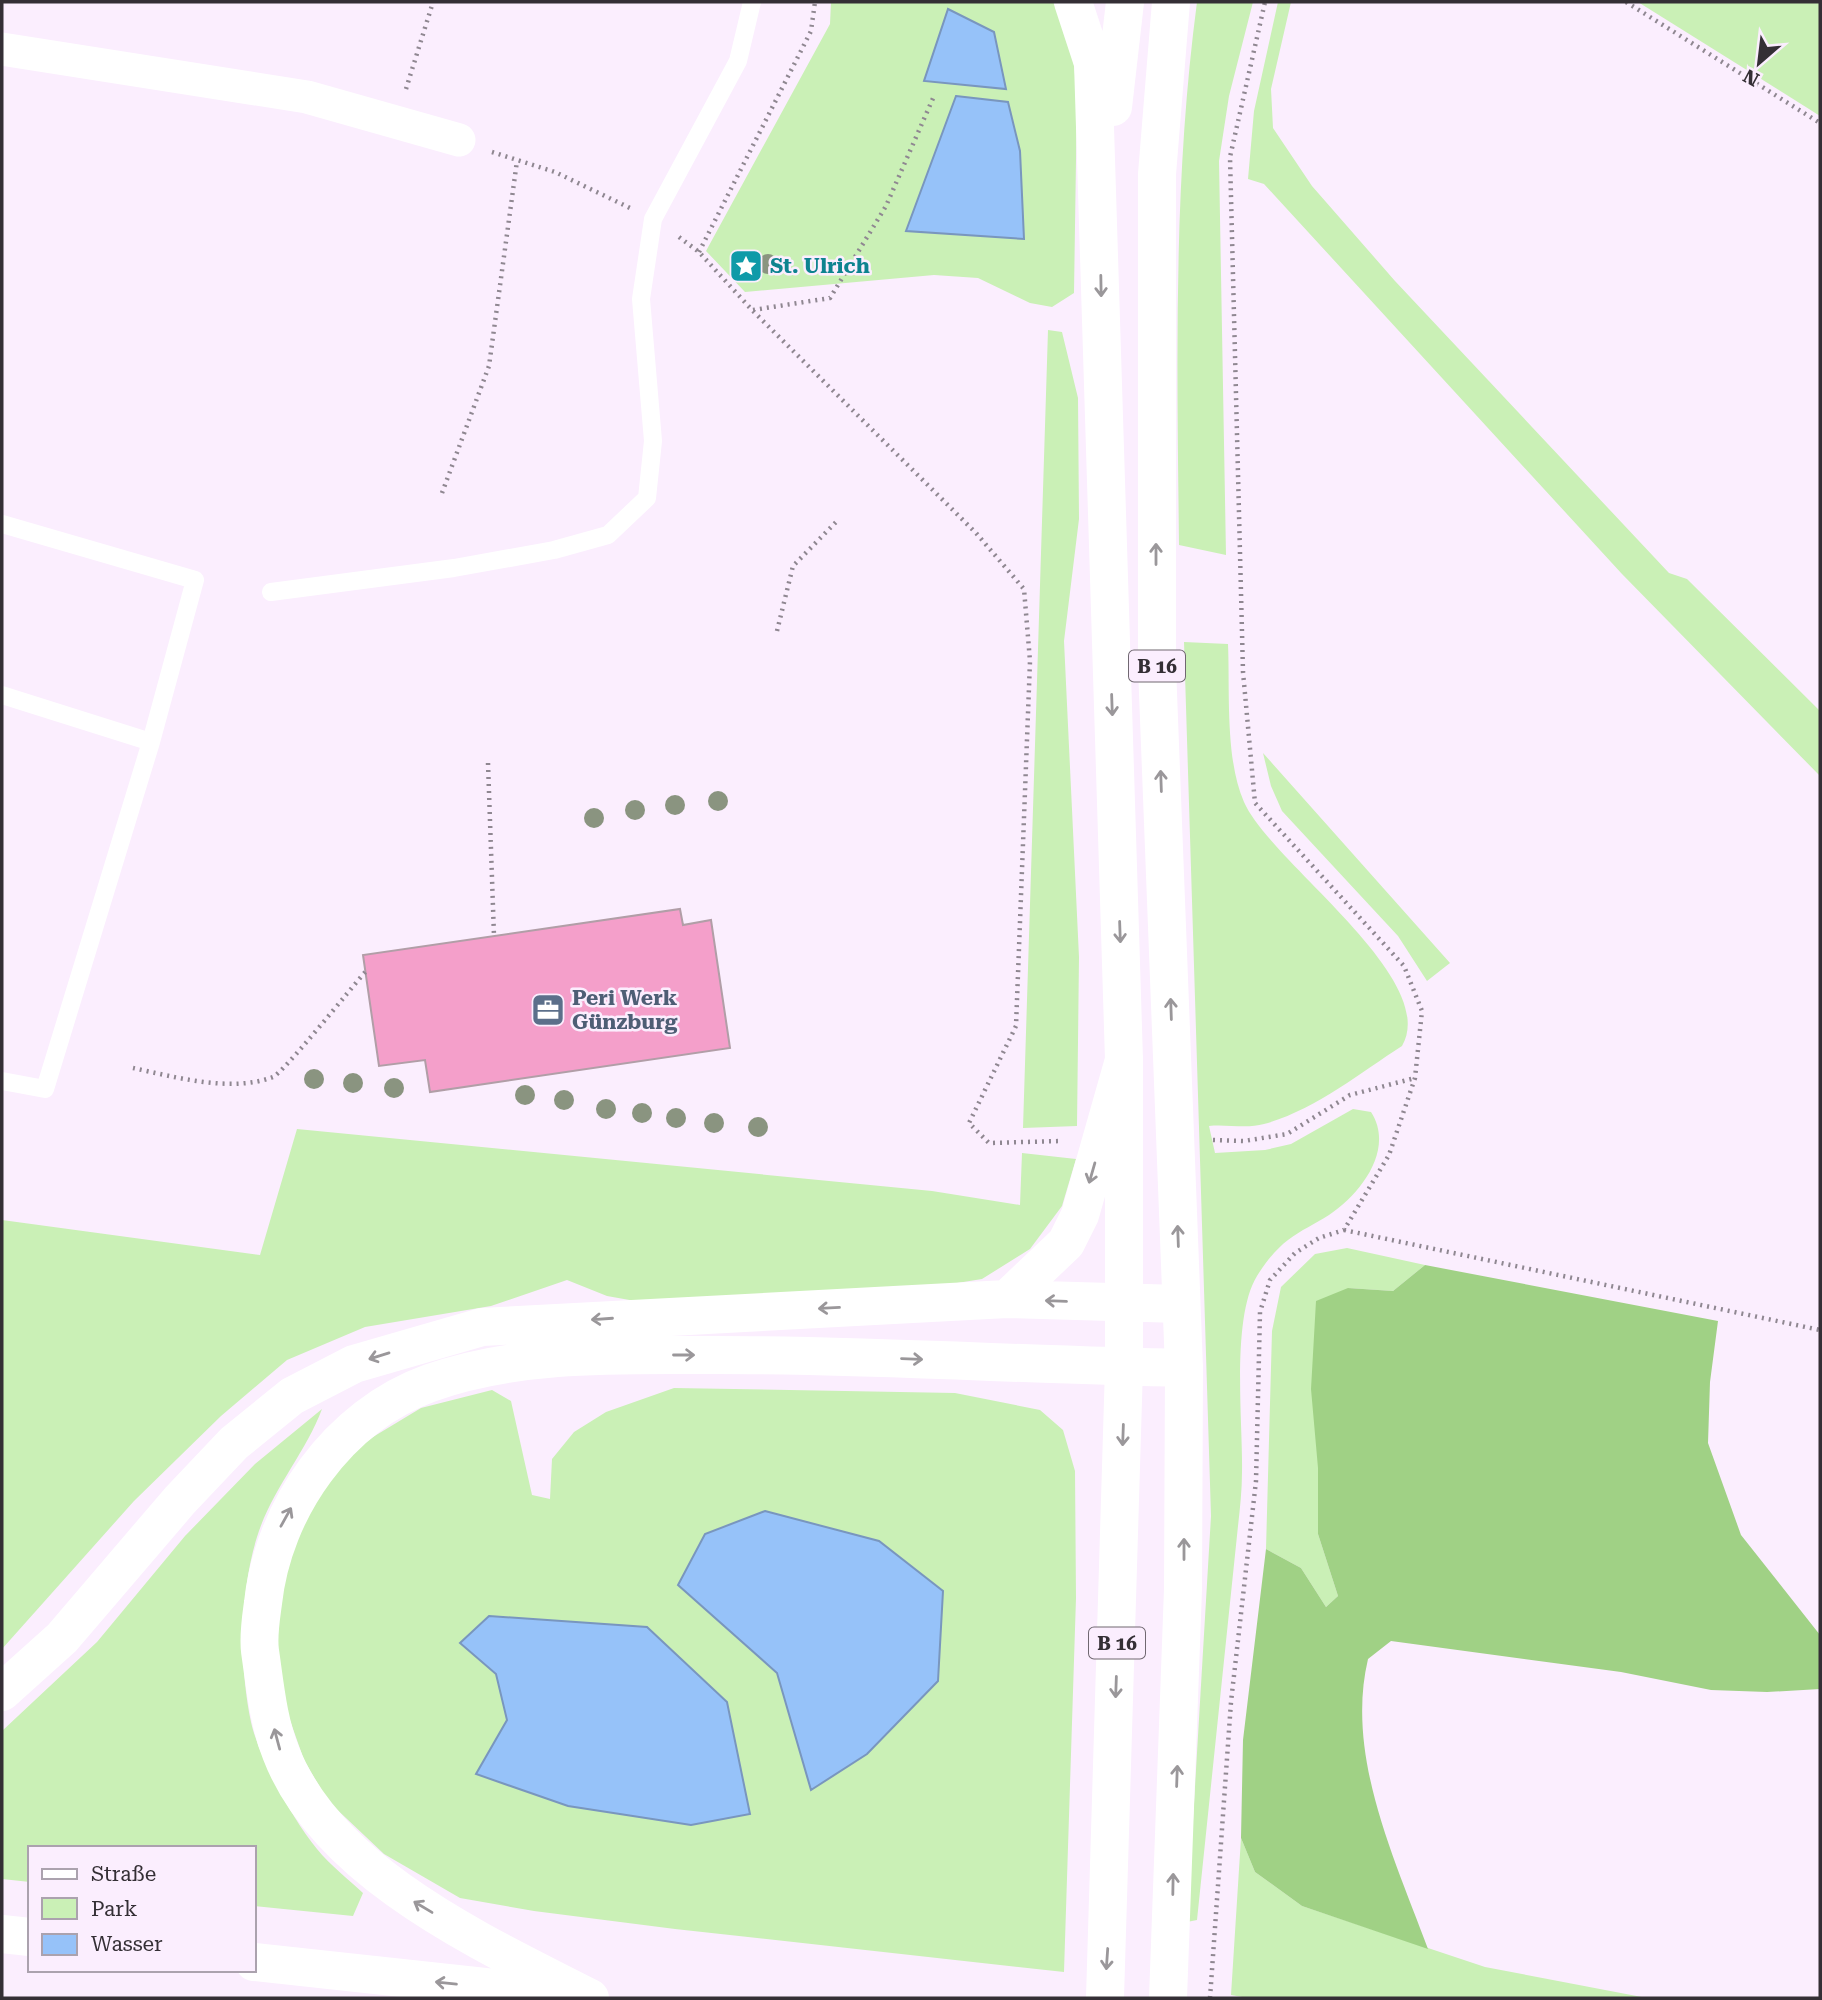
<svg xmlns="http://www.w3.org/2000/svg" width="1822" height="2000" viewBox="0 0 1822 2000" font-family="'Roboto Serif',serif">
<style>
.green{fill:#caf0b6}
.forest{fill:#a0d185}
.water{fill:#96c2f9;stroke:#7996be;stroke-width:2}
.building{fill:#f49fca;stroke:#b19ea7;stroke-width:2}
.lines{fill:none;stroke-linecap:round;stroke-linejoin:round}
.path{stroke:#8f8791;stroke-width:4.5;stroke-dasharray:2 5;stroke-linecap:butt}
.lane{stroke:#fff;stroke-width:18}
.street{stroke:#fff;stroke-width:33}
.primary{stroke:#fff;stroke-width:38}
.highway{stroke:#fff;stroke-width:38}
.tree{fill:#8a9480}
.oneway{stroke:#9a979a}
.labels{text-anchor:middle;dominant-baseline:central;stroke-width:5;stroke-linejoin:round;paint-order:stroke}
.shield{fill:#fbeefe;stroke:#706871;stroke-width:2}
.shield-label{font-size:19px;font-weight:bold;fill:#342f35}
.culture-label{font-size:21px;font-weight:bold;fill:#0d838f;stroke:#fbeefe;text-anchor:start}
.service-label{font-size:21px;font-weight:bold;fill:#4e5e75;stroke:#fbeefe;text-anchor:start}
</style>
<rect width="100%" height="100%" fill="#fbeefe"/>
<path class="green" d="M831,2H1053L1071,37L1077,94L1074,293L1052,307L1030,303L978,278L934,275L745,292L706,251L830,24Z
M1197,2H1253L1229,96L1219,161L1226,555L1179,545C1177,363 1173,183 1197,2Z
M1278,2H1291L1271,89L1273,128L1312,186L1395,281L1669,573L1687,579L1820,711V776L1622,574L1264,184L1248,179L1254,111Z
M1638,2H1820V116L1809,109Z
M1048,330L1062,332L1078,398L1079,519L1064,641L1079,957L1077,1126L1023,1128Z
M1184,642L1228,644C1230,692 1225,759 1244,802C1270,862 1441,978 1402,1046C1360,1073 1313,1111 1264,1124C1247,1129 1226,1124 1209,1126L1215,1153L1265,1150L1291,1144L1353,1109L1371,1112C1395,1149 1361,1194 1329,1215C1315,1224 1301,1230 1288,1240C1276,1249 1265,1263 1257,1276C1231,1318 1243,1423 1242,1472C1242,1490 1240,1508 1238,1526L1197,1920L1187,1922L1211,1516Z
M1263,753L1450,963L1427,981L1398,936L1282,811L1271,786Z
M297,1129L932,1191L1020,1205L1022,1153L1076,1159L1062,1206L1030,1249L982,1279L870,1297L652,1304L607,1296L567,1280L491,1306L365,1327L287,1360L221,1416L134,1501L2,1649V1220L260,1255Z
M1347,1248L1425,1265L1393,1291L1348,1288L1318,1468V1534L1338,1596L1326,1607L1301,1568L1266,1549L1272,1331L1281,1287L1315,1254Z
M674,1388L955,1393L1040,1410L1063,1430L1075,1471L1076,1598L1064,1972L675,1929L534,1911L460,1898L384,1854L328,1801L304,1760L280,1692L276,1636L282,1585L308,1506L358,1446L421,1408L492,1390L511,1401L532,1495L550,1499L552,1459L574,1432L606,1412Z
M322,1409C305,1454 271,1491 257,1537C240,1591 239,1666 251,1722C259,1758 293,1820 317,1849C330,1865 348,1879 363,1893L353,1916L254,1906V1848H30V1882L2,1879V1731L97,1642L185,1536L255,1464Z
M1241,1838L1255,1872L1302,1906L1485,1967L1647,1998H1248L1231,1995Z"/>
<path class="forest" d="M1425,1265L1718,1321L1710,1382L1708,1443L1741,1535L1820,1635V1689L1767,1692L1711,1690L1621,1672L1391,1641L1368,1659C1345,1756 1395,1859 1428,1949L1302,1906L1255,1872L1241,1838L1243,1740L1266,1549L1301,1568L1326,1607L1338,1596L1318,1534V1468L1311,1389L1316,1301L1348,1288L1393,1291Z"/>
<path class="water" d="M948,9L994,32L1006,89L924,81Z
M956,96L1008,102L1020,151L1024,239L906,231Z
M765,1511L879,1541L943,1591L938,1681L867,1754L811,1790L777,1673L678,1585L705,1534Z
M489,1616L647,1627L727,1702L750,1814L691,1825L568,1806L476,1774L507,1720L496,1674L460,1643Z"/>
<path class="building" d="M680,909L683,925L711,920L730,1048L430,1092L425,1060L379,1066L363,955Z"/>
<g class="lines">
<path class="path" d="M1626,2L1820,123
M406,89L433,2
M492,152L555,172L630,208
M679,237L699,252L752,310L976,533L1024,589L1030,661L1016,1026L969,1123L989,1143L1061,1141
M699,252L811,31L815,2
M753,310L830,298L886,206L934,96
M442,493L489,366L517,161
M777,631L793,566L839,519
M488,763L494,936
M133,1068C175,1077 231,1093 273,1077C283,1073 352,987 366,971
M1213,1140L1244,1141L1287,1134L1350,1095L1415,1078
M1344,1230L1820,1330
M1210,1998L1231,1702L1256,1481L1260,1312L1270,1280L1295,1253L1319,1238L1344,1230L1389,1155L1415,1078L1422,1011L1404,966L1255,803L1243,672L1230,157L1265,2"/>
<path class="lane" d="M2,524L195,580L151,742
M271,592L454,568L554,550L608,535L647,498L653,441L641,299L653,219L738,61L752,2
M2,695L151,742L45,1089L2,1081"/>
<path class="street" d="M2,49L307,97L459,140"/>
<path class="primary" d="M1073,2L1093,63L1124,1060V1367L1105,1998
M1113,107L1125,2
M1168,1998L1183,1589L1184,1368L1157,667V174L1171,2"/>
<path class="highway" d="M1007,1299L1066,1243L1080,1215L1124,1060
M2,1692L62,1638L180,1500L234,1443L292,1396L354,1364L482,1327L1007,1299L1180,1304
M2,1934L30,1937
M254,1962L568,1996
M590,1998C483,1943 327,1873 281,1753C268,1721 265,1685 260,1651C258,1635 261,1618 263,1603C273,1509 338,1416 430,1383C520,1351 622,1355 717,1355C872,1355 1028,1365 1184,1368"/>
</g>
<g class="tree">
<circle cx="768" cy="264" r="10"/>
<circle cx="718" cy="801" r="10"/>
<circle cx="675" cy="805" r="10"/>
<circle cx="635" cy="810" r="10"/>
<circle cx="594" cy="818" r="10"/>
<circle cx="314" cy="1079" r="10"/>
<circle cx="353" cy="1083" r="10"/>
<circle cx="394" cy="1088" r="10"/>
<circle cx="525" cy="1095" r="10"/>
<circle cx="564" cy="1100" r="10"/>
<circle cx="606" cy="1109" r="10"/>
<circle cx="642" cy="1113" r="10"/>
<circle cx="676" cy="1118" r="10"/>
<circle cx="714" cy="1123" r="10"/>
<circle cx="758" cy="1127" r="10"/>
</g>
<defs><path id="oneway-shaft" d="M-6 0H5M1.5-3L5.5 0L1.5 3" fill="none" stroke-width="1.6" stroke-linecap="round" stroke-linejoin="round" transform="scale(1.75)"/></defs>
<g class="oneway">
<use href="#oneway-shaft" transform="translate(1101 286) rotate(89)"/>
<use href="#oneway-shaft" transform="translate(1156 554) rotate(-90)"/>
<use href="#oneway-shaft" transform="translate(1112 705) rotate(88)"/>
<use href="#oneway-shaft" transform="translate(1161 781) rotate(-92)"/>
<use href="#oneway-shaft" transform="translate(1120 932) rotate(88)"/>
<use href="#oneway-shaft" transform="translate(1171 1009) rotate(-92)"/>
<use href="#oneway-shaft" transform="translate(1092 1173) rotate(106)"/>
<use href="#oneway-shaft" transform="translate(1178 1236) rotate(-92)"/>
<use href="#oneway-shaft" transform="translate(1056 1301) rotate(-178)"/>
<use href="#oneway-shaft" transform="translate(829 1308) rotate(177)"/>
<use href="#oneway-shaft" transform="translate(602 1319) rotate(176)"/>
<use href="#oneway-shaft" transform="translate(684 1355)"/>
<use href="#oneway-shaft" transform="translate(379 1356) rotate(163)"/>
<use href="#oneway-shaft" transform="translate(912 1359) rotate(2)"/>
<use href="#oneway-shaft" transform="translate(1123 1435) rotate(92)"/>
<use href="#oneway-shaft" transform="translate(286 1517) rotate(-61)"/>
<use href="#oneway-shaft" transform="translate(1184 1549) rotate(-90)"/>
<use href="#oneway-shaft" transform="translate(1116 1687) rotate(92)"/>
<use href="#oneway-shaft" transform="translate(277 1739) rotate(-105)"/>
<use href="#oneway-shaft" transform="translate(1177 1776) rotate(-88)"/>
<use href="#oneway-shaft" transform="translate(1173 1884) rotate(-89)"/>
<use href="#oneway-shaft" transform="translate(423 1907) rotate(-149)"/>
<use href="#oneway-shaft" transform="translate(1107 1959) rotate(94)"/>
<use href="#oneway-shaft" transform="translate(446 1983) rotate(-174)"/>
</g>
<defs>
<symbol id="sight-square" viewBox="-11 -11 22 22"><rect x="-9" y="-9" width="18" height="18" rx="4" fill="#0f9aa8" stroke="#fbeefe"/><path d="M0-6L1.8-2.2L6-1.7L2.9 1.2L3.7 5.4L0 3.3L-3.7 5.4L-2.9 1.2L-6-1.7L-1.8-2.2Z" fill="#fff"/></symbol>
<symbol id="office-square" viewBox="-11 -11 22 22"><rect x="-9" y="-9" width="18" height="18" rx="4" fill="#5c6f8a" stroke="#fbeefe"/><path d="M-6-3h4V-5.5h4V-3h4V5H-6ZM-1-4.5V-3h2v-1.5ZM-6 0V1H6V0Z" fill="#fff"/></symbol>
</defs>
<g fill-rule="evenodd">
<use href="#sight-square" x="727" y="247" width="38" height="38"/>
<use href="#office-square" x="529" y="991" width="38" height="38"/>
</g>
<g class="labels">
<g class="shield">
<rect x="1129" y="650.5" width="56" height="31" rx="5"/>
<rect x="1089" y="1627.5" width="56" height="31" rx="5"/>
</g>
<g class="shield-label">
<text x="1157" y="666">B 16</text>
<text x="1117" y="1643">B 16</text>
</g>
<g class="culture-label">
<text x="770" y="266">St. Ulrich</text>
</g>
<g class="service-label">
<text x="572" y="998">Peri Werk<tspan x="572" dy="24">Günzburg</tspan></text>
</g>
</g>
<rect width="1822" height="2000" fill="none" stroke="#342f35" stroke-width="7"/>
<rect x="28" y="1846" width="228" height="126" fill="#fbeefe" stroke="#aba2ae" stroke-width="2"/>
<rect x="42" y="1869" width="35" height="10" fill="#ffffff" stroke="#aba2ae" stroke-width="2"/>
<text x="91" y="1881" font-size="21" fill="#342f35">Straße</text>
<rect x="42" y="1898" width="35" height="21" fill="#caf0b6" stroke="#aba2ae" stroke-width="2"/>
<text x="91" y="1916" font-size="21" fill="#342f35">Park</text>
<rect x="42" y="1934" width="35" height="21" fill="#96c2f9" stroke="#aba2ae" stroke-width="2"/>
<text x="91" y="1951" font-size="21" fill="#342f35">Wasser</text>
<g transform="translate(1759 63) rotate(208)" stroke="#fbeefe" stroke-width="5" paint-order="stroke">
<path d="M0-5L12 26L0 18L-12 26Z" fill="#342f35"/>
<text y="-10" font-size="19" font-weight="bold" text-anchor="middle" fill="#342f35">N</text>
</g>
</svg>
